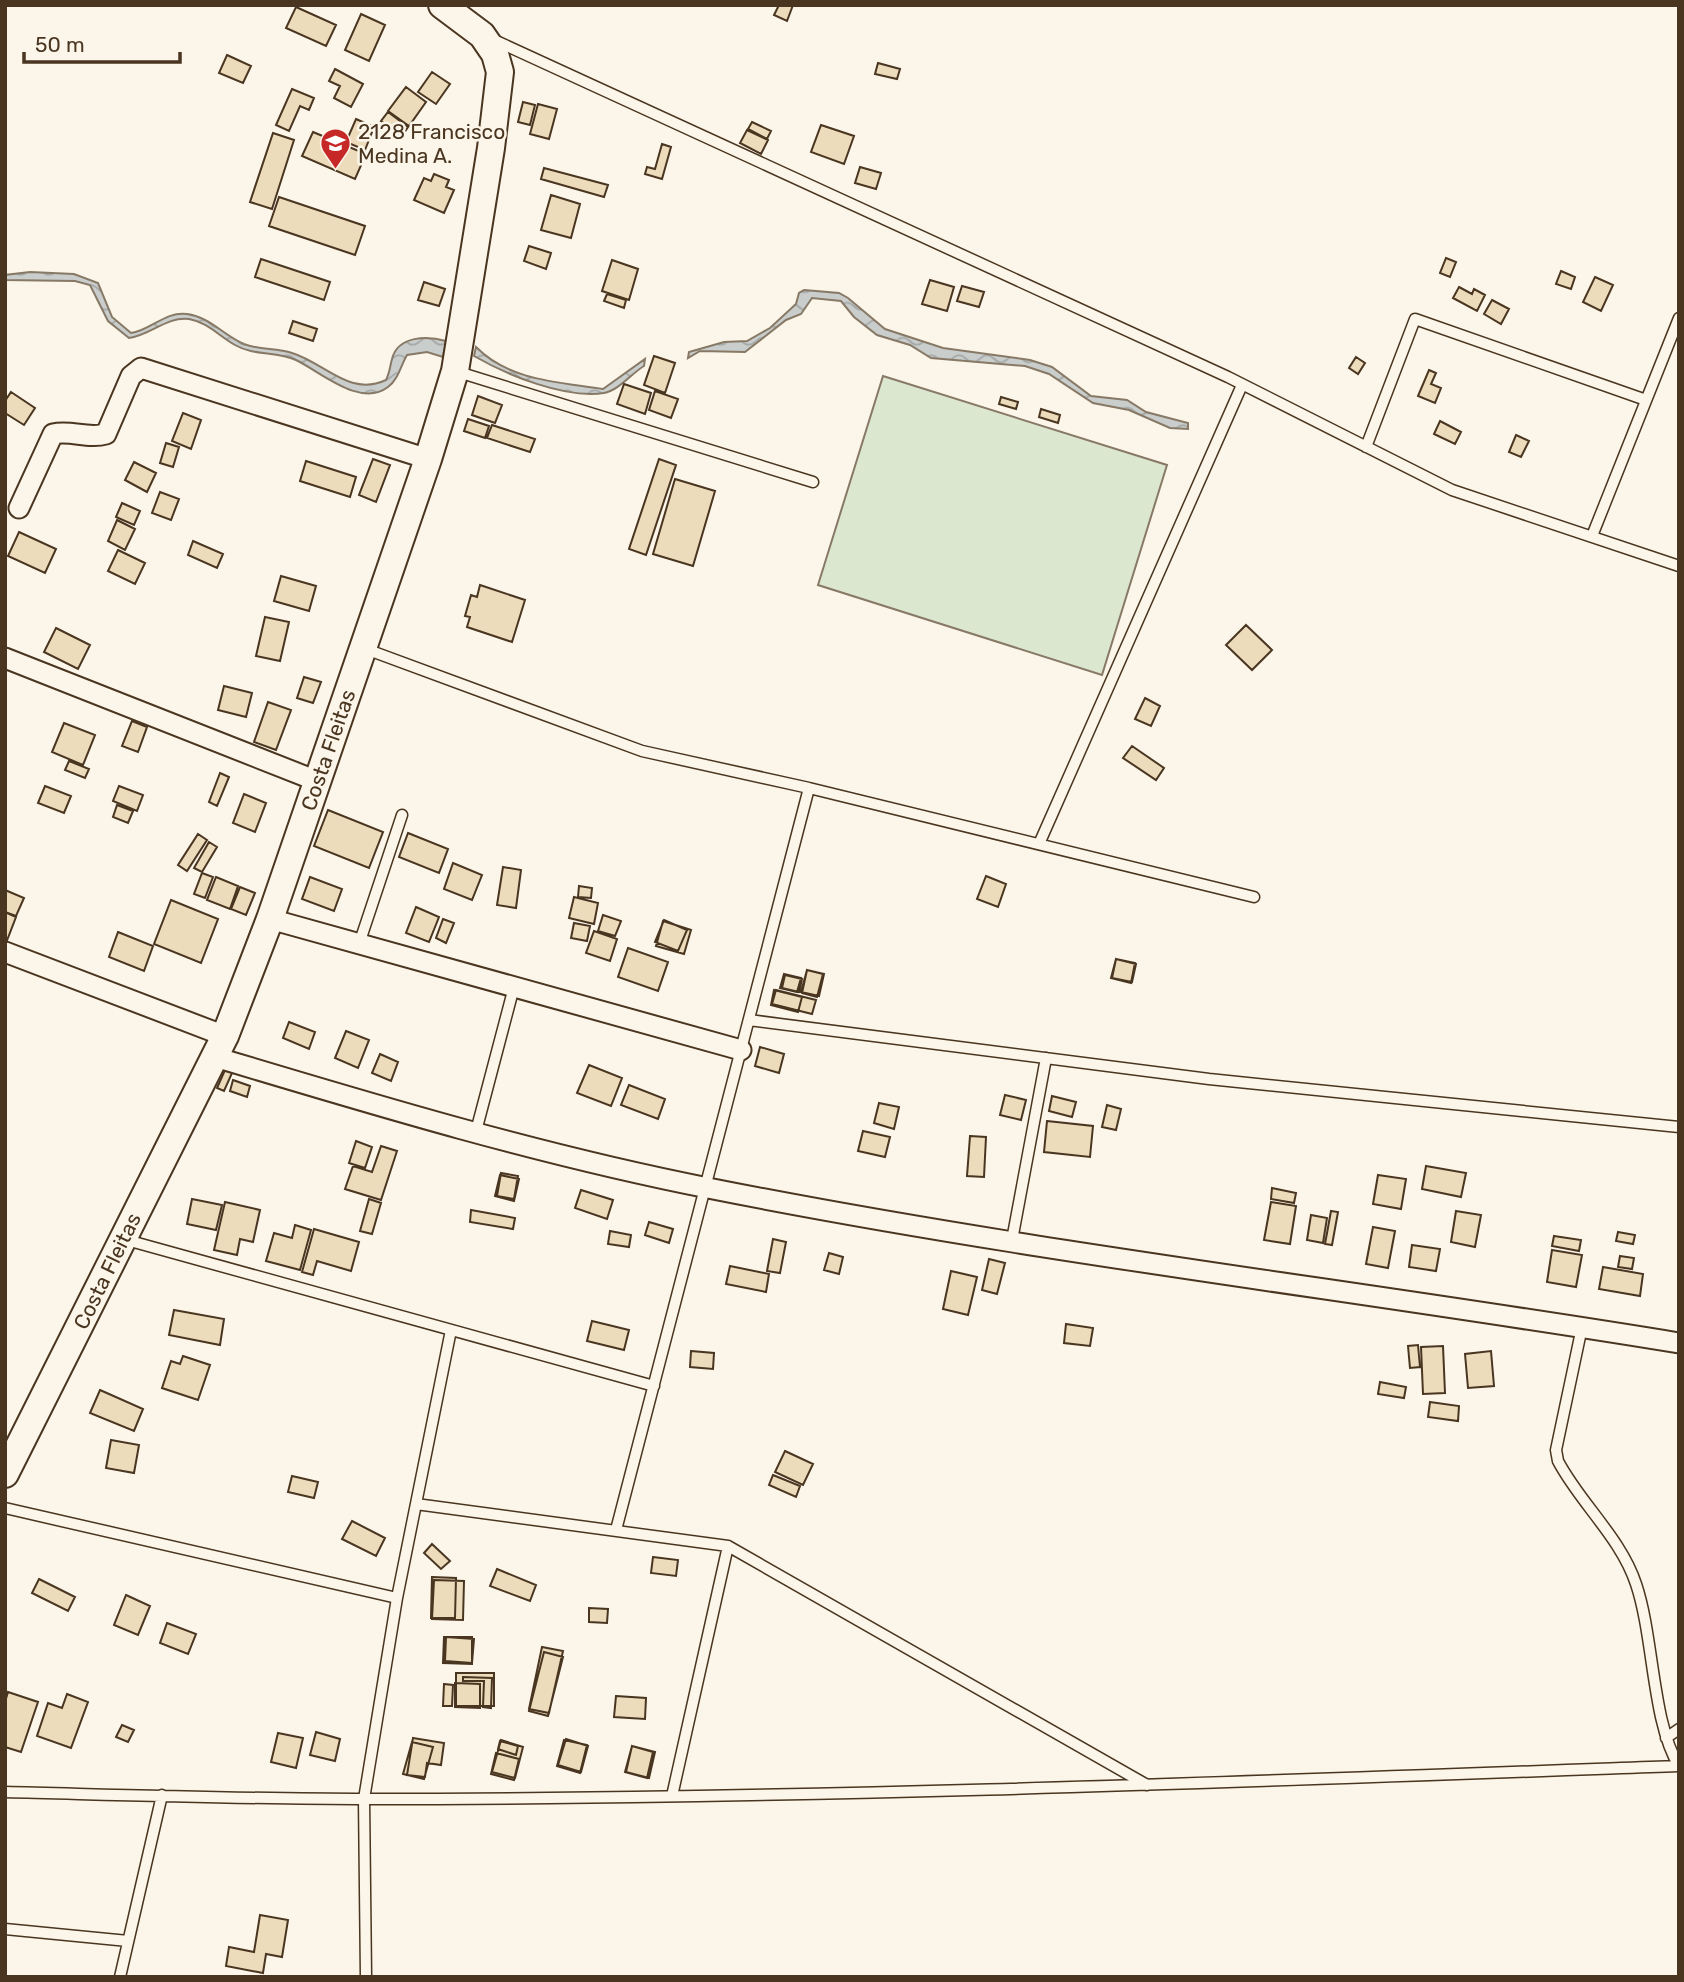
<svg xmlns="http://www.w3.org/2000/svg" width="1684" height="1982" viewBox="0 0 1684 1982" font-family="Rubik,sans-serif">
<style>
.grass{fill:#dce7d0;stroke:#887966;stroke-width:2}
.water{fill:url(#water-waves);stroke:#887966;stroke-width:2}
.building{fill:#ecdcbc;stroke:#4a3520;stroke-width:2}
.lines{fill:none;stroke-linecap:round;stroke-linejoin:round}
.service-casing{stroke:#4a3520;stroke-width:13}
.minor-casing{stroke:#4a3520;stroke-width:23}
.secondary-casing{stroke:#4a3520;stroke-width:30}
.service{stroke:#fbf6e9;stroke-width:10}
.minor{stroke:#fbf6e9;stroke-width:19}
.secondary{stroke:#fbf6e9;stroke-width:26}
.labels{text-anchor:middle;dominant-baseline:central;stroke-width:5;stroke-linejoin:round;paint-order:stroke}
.poi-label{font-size:21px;fill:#4a3520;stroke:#fbf6e9;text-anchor:start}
.street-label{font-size:21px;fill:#4a3520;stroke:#fbf6e9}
</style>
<defs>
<pattern id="water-waves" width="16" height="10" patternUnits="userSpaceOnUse" patternTransform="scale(1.75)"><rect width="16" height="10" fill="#c9cecd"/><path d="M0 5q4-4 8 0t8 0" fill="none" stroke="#a5a8a6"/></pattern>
</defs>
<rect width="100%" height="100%" fill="#fbf6e9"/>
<path class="grass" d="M883,376L1167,465L1102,675L818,585Z"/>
<path class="water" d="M30,272L74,274L98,283L112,317L131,333C150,331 165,311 187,314C210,317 223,335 244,344C259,350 276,348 292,353C325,363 349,397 386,380C390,372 390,366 392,359C398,335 428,336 446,341L443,357L427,352L407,355C401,365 398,380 388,387C360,408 321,372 296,360C276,351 254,356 235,345C219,336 207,322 189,319C167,316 149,336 129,338L108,321L90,285L75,281L5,280V275Z
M804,290L839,293L848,298L885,329L943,348L1030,360L1052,367L1091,396L1127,400L1146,412L1188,423V429L1170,428L1129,410L1093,403L1049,374L1025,366L931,358L910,345L877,335L854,317L841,301L812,298L801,314L786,320L745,352L700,351L688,358L689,352L724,342L747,341L770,328L796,304L799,293Z
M476,347C510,381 558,382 603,389L645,359L644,366C632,373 618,391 604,393C565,399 507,375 474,356Z"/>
<path class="building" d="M779,5H793L787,21L774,15Z
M296,7L336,25L326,46L286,28Z
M361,14L385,25L369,61L345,50Z
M227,55L251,66L243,83L219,73Z
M878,63L900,69L897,79L875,74Z
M335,69L363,84L351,107L334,98L340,86L329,81Z
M432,72L450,84L436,104L418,92Z
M406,87L426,102L409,126L388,111Z
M292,89L314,98L309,110L300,106L289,131L276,125Z
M523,102L535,105L530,125L518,122Z
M538,104L557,109L549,139L530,134Z
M388,112L408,127L402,136L381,121Z
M356,119L374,127L365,150L346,142Z
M752,122L771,131L767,139L748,129Z
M821,125L854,136L844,164L811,152Z
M747,130L768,140L761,154L740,143Z
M313,132L366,154L355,179L302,156Z
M273,133L294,140L272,209L250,202Z
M662,144L671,147L662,179L645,174L647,167L655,169Z
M860,167L881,173L876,189L855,183Z
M544,168L608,185L604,197L541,179Z
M434,174L449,180L446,187L454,190L444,213L414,200L424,178L431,181Z
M551,195L580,204L571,238L541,230Z
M279,197L365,226L355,255L269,226Z
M529,246L551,253L546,269L524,261Z
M1446,258L1456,262L1450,277L1440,273Z
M261,259L330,282L324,300L255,277Z
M612,260L638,269L629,300L602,291Z
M1561,271L1575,277L1571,289L1556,284Z
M1595,277L1613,285L1601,311L1583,302Z
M930,280L954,287L947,311L922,304Z
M424,282L445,289L439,306L418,300Z
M962,286L984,292L979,307L957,301Z
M1459,287L1472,294L1474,289L1485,295L1477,311L1453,298Z
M607,294L626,300L624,308L604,301Z
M1492,300L1509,309L1501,324L1484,314Z
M293,321L317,329L313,341L289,333Z
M654,356L675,363L665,393L644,385Z
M1356,357L1365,363L1358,374L1349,368Z
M1429,370L1436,373L1431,384L1441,388L1435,403L1418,396Z
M624,384L651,393L645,414L617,404Z
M655,391L678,399L671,418L649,410Z
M11,392L35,408L24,425L5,413V401Z
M478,396L502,405L495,423L472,415Z
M1001,397L1018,402L1016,409L999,404Z
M1041,409L1060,415L1058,423L1039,417Z
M183,413L201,420L191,449L172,441Z
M468,419L489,426L485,438L464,431Z
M1440,421L1461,432L1455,444L1434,434Z
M492,425L535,439L530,452L487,438Z
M1516,435L1529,441L1521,457L1509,452Z
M166,443L179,447L173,467L160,463Z
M373,459L390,465L376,502L359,495Z
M659,459L676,465L646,555L629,549Z
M306,461L356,477L350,497L300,481Z
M134,462L156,473L147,492L125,480Z
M675,479L715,491L693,566L653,554Z
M160,492L179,499L171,520L152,513Z
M122,503L140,511L134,525L116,517Z
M117,520L135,529L125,550L108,541Z
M19,532L56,549L45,573L8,556Z
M193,541L223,554L217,568L188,555Z
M118,550L145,563L135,584L108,571Z
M281,576L316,586L309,611L274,601Z
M480,585L525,600L512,642L467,627L470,617L465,616L471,595L477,597Z
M265,617L289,622L280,661L256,656Z
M1246,625L1272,650L1252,670L1226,645Z
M56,628L90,645L78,669L44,652Z
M304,677L321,682L313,703L297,698Z
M224,686L252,693L246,717L218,710Z
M1145,698L1160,706L1151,726L1135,719Z
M268,702L291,710L276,750L254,742Z
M132,721L147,727L138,752L122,746Z
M64,723L95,735L83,765L52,752Z
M1132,746L1164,768L1156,780L1123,758Z
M69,761L89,769L85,778L65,770Z
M220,773L229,777L217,806L209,802Z
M45,786L71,796L64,813L38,803Z
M119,786L143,795L137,811L113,801Z
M244,794L266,803L255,832L233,823Z
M117,805L133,811L128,823L113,817Z
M328,810L383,832L369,868L314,846Z
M408,833L448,849L439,873L399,857Z
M198,834L207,840L187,871L178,865Z
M209,842L217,847L202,872L194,868Z
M453,863L482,875L472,900L444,889Z
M503,867L521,870L516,908L497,905Z
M202,873L213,877L205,898L194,894Z
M986,876L1006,884L998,907L977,899Z
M216,877L238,886L230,909L207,900Z
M310,877L342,889L334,911L302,899Z
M579,886L592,888L591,898L578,897Z
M240,887L255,893L246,915L231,909Z
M5,890L24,898L16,916L5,912Z
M574,897L598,903L594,924L569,918Z
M171,900L218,919L201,963L154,944Z
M416,907L439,917L429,942L406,933Z
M5,912L16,917L6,943H5Z
M603,915L621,921L615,936L598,931Z
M443,919L454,923L446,943L436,938Z
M664,920L687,930L678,951L655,942Z
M663,921L691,930L684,954L656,946Z
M574,923L590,926L587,941L571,938Z
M594,931L617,939L610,961L586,953Z
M118,932L153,946L144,971L109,957Z
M628,948L668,962L658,991L618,977Z
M1116,959L1135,963L1131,983L1111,978Z
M1116,959L1136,964L1132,982L1112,978Z
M807,970L823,974L817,997L802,993Z
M807,970L824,974L819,996L801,992Z
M784,974L801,978L797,992L780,988Z
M785,975L802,979L799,992L782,988Z
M774,990L802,997L798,1012L771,1005Z
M776,990L816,1000L812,1014L772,1004Z
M289,1022L315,1032L309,1049L283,1038Z
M346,1031L369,1040L358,1068L335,1058Z
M760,1047L784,1054L779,1073L755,1066Z
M380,1054L398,1062L391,1081L372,1073Z
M589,1065L622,1078L611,1106L577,1093Z
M225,1070L232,1073L224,1091L217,1088Z
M233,1080L250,1086L247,1097L230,1091Z
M629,1085L665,1099L658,1119L621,1105Z
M1005,1095L1026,1100L1021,1120L1000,1115Z
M1052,1096L1076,1102L1072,1117L1049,1111Z
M879,1103L899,1107L894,1129L874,1123Z
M1107,1105L1121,1109L1116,1130L1102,1127Z
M1047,1121L1093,1126L1090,1157L1044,1152Z
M863,1131L890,1137L885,1157L858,1151Z
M970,1136L986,1137L984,1177L967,1176Z
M356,1141L372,1147L365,1168L349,1163Z
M381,1146L397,1151L381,1200L345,1189L353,1166L372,1172Z
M1426,1166L1466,1173L1461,1197L1422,1189Z
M501,1173L518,1176L514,1199L497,1196Z
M500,1175L519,1179L514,1201L495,1196Z
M1378,1175L1406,1179L1401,1209L1373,1204Z
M1272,1188L1296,1193L1294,1203L1271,1199Z
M581,1190L613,1200L607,1219L575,1208Z
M192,1199L222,1205L216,1230L187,1224Z
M369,1199L381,1203L372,1234L360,1231Z
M225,1202L260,1210L253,1242L240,1239L237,1255L214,1250Z
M1271,1202L1296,1206L1290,1244L1264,1240Z
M471,1210L515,1218L513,1229L470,1222Z
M1331,1211L1338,1212L1332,1245L1325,1244Z
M1456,1211L1481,1215L1475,1247L1451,1242Z
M1311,1215L1327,1218L1323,1243L1307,1240Z
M649,1222L673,1229L669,1243L645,1235Z
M295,1225L311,1230L300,1270L266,1261L274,1233L292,1238Z
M1373,1227L1395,1231L1388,1268L1366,1264Z
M314,1229L359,1242L351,1271L317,1261L313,1275L302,1272Z
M610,1231L631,1235L629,1247L608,1244Z
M1618,1232L1635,1235L1633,1244L1616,1241Z
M1554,1236L1581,1240L1579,1251L1552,1246Z
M773,1239L786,1242L780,1273L767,1271Z
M1412,1245L1440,1249L1436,1271L1409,1267Z
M1552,1250L1582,1255L1576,1287L1547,1282Z
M829,1253L843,1257L839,1274L824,1270Z
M1620,1256L1634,1258L1632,1269L1618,1267Z
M989,1259L1005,1263L997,1294L982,1290Z
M730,1266L769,1274L766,1292L726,1284Z
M1603,1267L1643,1274L1640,1296L1599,1289Z
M951,1271L977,1277L968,1315L943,1309Z
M174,1310L224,1319L220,1345L169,1335Z
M592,1321L629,1330L624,1350L587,1341Z
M1066,1324L1093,1328L1090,1346L1064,1343Z
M1418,1345L1420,1367L1410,1368L1408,1346Z
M1443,1346L1445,1393L1423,1394L1421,1347Z
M691,1351L714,1353L713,1369L690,1367Z
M1491,1351L1494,1386L1468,1388L1465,1354Z
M183,1356L210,1365L198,1400L162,1388L171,1361L180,1364Z
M1380,1382L1406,1387L1404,1398L1378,1394Z
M100,1390L143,1409L134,1431L90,1413Z
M1430,1402L1459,1406L1458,1421L1428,1417Z
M111,1440L139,1445L134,1473L106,1468Z
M785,1451L813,1464L803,1485L775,1472Z
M773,1475L800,1486L796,1497L769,1485Z
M292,1476L318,1482L314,1498L288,1492Z
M352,1521L385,1538L376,1556L342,1539Z
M432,1544L450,1561L441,1569L424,1553Z
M653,1557L678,1560L676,1576L651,1573Z
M497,1569L536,1585L530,1601L490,1586Z
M432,1577L456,1578L455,1618H431Z
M39,1579L75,1597L68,1611L32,1593Z
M434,1580L464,1581L463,1620L432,1619Z
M126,1595L150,1606L138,1635L114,1625Z
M589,1608L608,1609L607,1623L589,1622Z
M167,1623L196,1634L188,1654L160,1643Z
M444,1637H472V1664L443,1663Z
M446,1637L474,1639L472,1663L445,1661Z
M542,1647L563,1651L549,1713L529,1709Z
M544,1652L563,1657L548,1716L529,1711Z
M456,1673H494V1706H456Z
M463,1677L492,1678L491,1708L483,1707L484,1681H463Z
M455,1683L480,1684V1708L455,1707Z
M444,1684L453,1685L452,1706H443Z
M8,1692L38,1702L21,1752L5,1747V1702Z
M67,1694L88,1702L71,1748L37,1736L48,1703L62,1708Z
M616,1696L646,1698L645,1719L614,1717Z
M122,1725L134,1730L128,1742L116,1737Z
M316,1732L340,1739L335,1761L310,1755Z
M278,1733L303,1738L296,1768L271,1762Z
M413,1738L444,1743L441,1765L427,1763L425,1777L407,1775Z
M566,1739L588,1746L581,1772L558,1765Z
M501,1740L523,1747L515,1778L492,1772Z
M564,1740L587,1745L580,1773L557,1766Z
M500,1741L518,1746L516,1755L498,1749Z
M412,1742L433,1747L424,1779L403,1774Z
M632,1746L655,1752L649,1778L626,1772Z
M632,1746L653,1752L647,1778L625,1772Z
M496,1753L519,1759L514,1780L491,1774Z
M260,1915L288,1920L282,1957L266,1954L263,1973L226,1966L229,1947L254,1952Z"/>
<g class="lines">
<defs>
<path id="service" d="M494,40L1228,377L1452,490L1679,566
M455,371L813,482
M1366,447L1415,319L1646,400
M1592,536L1679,318
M363,648L642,751L809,788L1254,897
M1039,844L1242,385
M359,944L402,815
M749,1020L1209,1079L1679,1127
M475,1135L514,987
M123,1239L654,1386
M1012,1240L1046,1058
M1582,1327L1556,1450L1558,1461C1580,1503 1621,1538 1636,1584C1654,1637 1652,1723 1679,1766
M416,1504L728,1546L1147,1785
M5,1508L397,1598
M616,1530L809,788
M1666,1738L1679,1729
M5,1792C126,1795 246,1799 367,1799C804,1799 1242,1782 1678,1766
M672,1796L728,1546
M5,1929L128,1941
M120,1977L162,1795
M366,1977L364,1799L397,1598L451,1330"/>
<path id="minor" d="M19,508L53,434C71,430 88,439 106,434L131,376L141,368L428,459
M5,658L317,781
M270,919L741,1050
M5,952L225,1036
M215,1057C378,1106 541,1155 708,1188C1029,1252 1356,1290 1679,1343"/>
<path id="secondary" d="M5,1474L225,1036L270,919L428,459L455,371L491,148L500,72L495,54L482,35L442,5"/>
</defs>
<use href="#service" class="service-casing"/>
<use href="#minor" class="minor-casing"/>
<use href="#secondary" class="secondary-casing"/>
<use href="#service" class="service"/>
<use href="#minor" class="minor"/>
<use href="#secondary" class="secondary"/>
</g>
<defs>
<symbol id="school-pin" viewBox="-11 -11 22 30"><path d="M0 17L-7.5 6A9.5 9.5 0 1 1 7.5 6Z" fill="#c62828" stroke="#fbf6e9"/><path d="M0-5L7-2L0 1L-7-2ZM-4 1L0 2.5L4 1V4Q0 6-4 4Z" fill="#fff"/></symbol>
</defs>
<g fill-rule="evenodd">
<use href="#school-pin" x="318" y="126" width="35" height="47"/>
</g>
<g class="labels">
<g class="poi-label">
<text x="358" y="131">2128 Francisco<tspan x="358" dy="24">Medina A.</tspan></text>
</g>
<g class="street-label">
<text transform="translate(328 750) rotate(-71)">Costa Fleitas</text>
<text transform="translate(107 1271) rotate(-64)">Costa Fleitas</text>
</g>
</g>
<rect width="1684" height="1982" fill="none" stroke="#4a3520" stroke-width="14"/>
<path d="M24 52v10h156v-10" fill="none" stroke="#4a3520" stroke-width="3.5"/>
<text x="35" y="52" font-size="21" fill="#4a3520" stroke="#fbf6e9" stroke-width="5" paint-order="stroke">50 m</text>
</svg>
